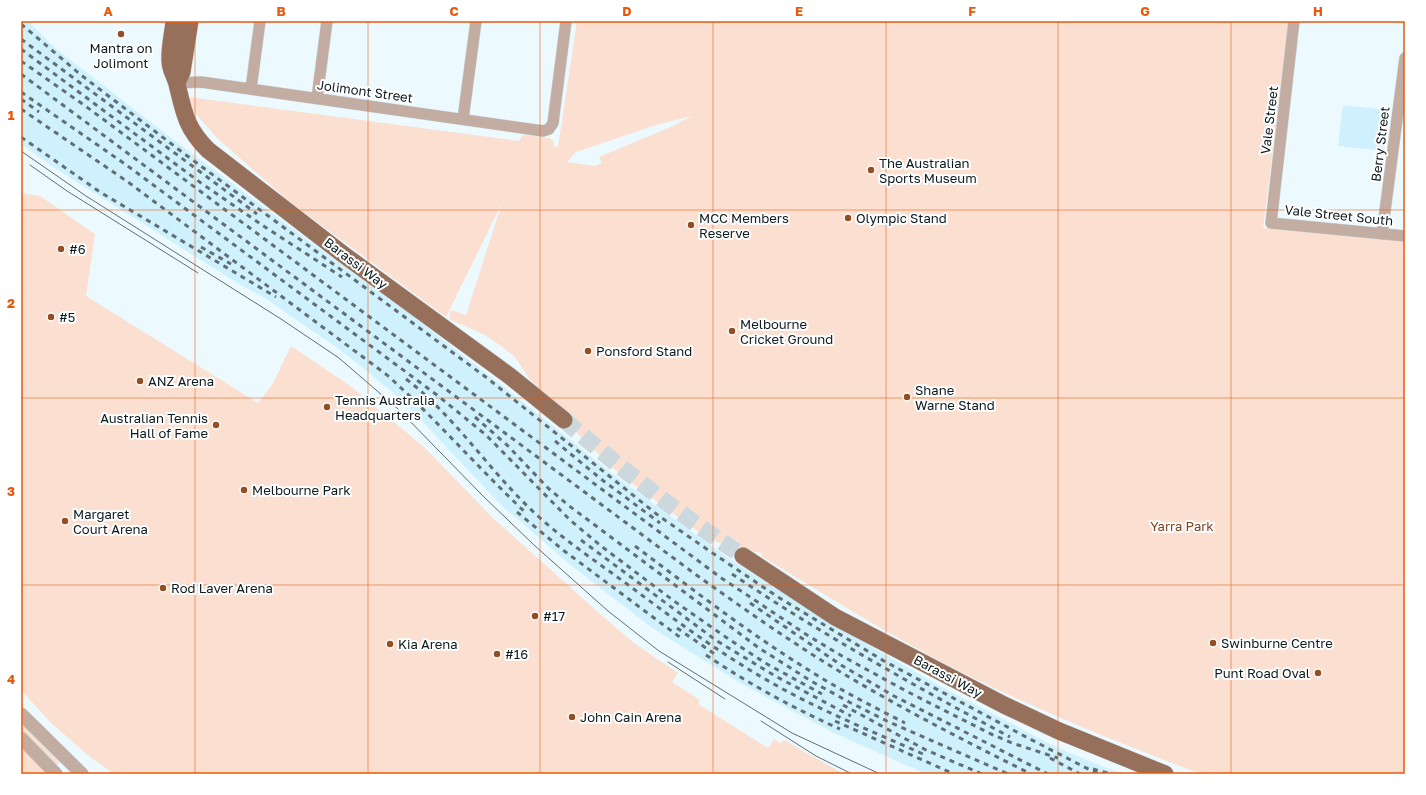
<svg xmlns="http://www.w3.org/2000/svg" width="1426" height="795" viewBox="0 0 1426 795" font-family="'Golos Text',sans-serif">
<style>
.built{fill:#cff1fd}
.green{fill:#fbdfd0;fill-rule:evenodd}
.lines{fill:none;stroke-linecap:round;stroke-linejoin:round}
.primary-tunnel{stroke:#cbd8dd;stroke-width:17;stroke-dasharray:17 8;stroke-linecap:butt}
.minor-casing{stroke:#c8d6db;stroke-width:12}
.tertiary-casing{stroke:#c8d6db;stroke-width:14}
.primary-casing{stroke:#c8d6db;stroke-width:18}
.minor{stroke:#c3ada2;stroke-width:11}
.tertiary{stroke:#c3ada2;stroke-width:13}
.primary{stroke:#96705b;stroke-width:17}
.tram{stroke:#616f73;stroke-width:1}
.rail{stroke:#616f73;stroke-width:3;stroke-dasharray:5 5;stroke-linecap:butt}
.grid{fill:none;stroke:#e8590c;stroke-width:1;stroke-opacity:0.55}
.poi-dot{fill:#934e24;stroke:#fff;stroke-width:1.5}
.labels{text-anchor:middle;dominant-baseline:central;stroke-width:4;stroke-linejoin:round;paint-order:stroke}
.poi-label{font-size:13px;fill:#0d1a1e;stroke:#fff;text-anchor:start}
.street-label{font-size:13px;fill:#0d1a1e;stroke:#fff}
.park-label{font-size:13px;fill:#80431e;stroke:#fff}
.neatline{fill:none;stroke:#e8590c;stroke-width:1.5}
.grid-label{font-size:13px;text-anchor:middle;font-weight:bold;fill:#e8590c}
</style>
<rect width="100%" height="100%" fill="#ecfaff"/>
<path class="built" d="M21,21H28L55,48L175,141L324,252L411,315L518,398L619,479L728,558L826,621L942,687L1056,747L1109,769L1126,774H926L834,733L740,683L651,627L573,567L501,505L401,399L339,349L263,297L239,284L53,167L21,144Z
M1343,105L1388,110L1383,151L1338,146Z"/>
<path class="green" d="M577,21H1289L1263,228L1405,241V774H1207L1190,770C1112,740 1035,709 961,672C892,637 827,596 761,556L762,553L739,549L737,540L735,541L738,550L707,538L626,479L605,461L563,419L528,377L515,357L501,346L485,335L449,319L451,310L466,315L502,203L446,317L291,203L218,139L193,111L189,97L519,141L522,136L525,135L550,138L554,142L553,146L558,147ZM692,116L673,126L599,157L602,163L596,166L567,162L576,152L656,125Z
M21,193L40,196L95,234L86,296L258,403L272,385L291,346L349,385L377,408L424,447L494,519L598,612L634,643L678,673L672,682L700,700L698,704L768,748L774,739L781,743L784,740L844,774H114L90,757L51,723L21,690Z
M21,722L61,761L56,766L21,730Z
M21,747L47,774H21Z"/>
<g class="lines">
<path class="primary-tunnel" d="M564,420C621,469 680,515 743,556"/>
<defs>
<path id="minor" d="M1294,21L1271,223L1405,236
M177,83L201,82L543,131L549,129L553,123L566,21
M251,89L260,21
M317,98L327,21
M463,119L476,21
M1382,234L1405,58"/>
<path id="tertiary" d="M21,714L82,774
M21,738L56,774"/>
<path id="primary" d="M174,21C173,34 169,48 170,61C170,70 175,76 177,84C184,113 186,128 208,150L344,255L511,377L564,420
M177,83L182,72L190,21
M743,556L835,617L1004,705L1059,731L1165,774"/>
</defs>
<use href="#minor" class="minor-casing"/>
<use href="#tertiary" class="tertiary-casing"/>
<use href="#primary" class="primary-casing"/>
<use href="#minor" class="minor"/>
<use href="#tertiary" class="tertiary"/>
<use href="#primary" class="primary"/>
<path class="tram" d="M21,151L86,196L281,319L339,358L398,409L483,496L534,545L608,611L659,651L792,733L880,774
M30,165L67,191L198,273
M668,662L725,699
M761,721L816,756L852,774"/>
<path class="rail" d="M21,24L81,75L186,155L487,378L659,516L711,552L778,597L884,661L1028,738L1098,774
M21,39L257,214
M21,49L201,183L265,227L342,277
M21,61L84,105L720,577L807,635L842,656L908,692L991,734L1012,743L1058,758
M21,74L695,574C747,611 799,648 854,680C912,714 971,744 1031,774
M21,92L125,164L437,395L486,435L570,520L601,546L674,601L730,640L767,664L822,694
M21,99L39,112
M21,109L128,182L387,375C436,419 479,469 527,514
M21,137L100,192L276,297
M201,247L231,264
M406,379C457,418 491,474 539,517C569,544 603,566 635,590C679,623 724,656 772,683C821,711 874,732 925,755
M475,417L507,445L548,488L568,505L727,624L759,648L811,681L851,703L887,721L1008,774
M555,441L601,479L660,523
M517,512L563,550L681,638
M581,540L717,641L777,677L851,716
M635,546C691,588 747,632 807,669C838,689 872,706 905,723
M732,574C821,634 915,686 1010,737
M750,603L841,665L894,696L1048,774
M677,628L716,655
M706,655C749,684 793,708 840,729
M843,705L926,750L982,774
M835,721L954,774
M1050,758L1080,774
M1093,769L1111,774"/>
</g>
<path class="grid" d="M195,21V774M368,21V774M540,21V774M713,21V774M886,21V774M1058,21V774M1231,21V774M21,210H1405M21,398H1405M21,585H1405"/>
<g class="poi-dot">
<circle cx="121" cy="34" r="4"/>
<circle cx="871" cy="170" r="4"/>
<circle cx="848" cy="218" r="4"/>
<circle cx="691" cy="225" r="4"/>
<circle cx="61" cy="249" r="4"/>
<circle cx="51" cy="317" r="4"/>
<circle cx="732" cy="331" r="4"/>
<circle cx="588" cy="351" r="4"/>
<circle cx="140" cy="381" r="4"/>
<circle cx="907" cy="397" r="4"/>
<circle cx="327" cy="407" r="4"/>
<circle cx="216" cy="425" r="4"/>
<circle cx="244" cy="490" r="4"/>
<circle cx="65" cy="521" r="4"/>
<circle cx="163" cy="588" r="4"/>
<circle cx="535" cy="616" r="4"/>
<circle cx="1213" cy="643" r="4"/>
<circle cx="390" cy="644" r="4"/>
<circle cx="497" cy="654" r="4"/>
<circle cx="1318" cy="673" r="4"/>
<circle cx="572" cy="717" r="4"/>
</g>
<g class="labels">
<g class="poi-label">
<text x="121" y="48" text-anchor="middle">Mantra on<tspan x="121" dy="15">Jolimont</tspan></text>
<text x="879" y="163">The Australian<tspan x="879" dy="15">Sports Museum</tspan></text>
<text x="699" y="218">MCC Members<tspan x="699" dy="15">Reserve</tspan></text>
<text x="856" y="218">Olympic Stand</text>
<text x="69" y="249">#6</text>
<text x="59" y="317">#5</text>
<text x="740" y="324">Melbourne<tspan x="740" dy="15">Cricket Ground</tspan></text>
<text x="596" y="351">Ponsford Stand</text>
<text x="148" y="381">ANZ Arena</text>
<text x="915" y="390">Shane<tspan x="915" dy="15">Warne Stand</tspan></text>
<text x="335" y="400">Tennis Australia<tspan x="335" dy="15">Headquarters</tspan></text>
<text x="208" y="418" text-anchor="end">Australian Tennis<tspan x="208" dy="15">Hall of Fame</tspan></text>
<text x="252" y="490">Melbourne Park</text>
<text x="73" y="514">Margaret<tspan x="73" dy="15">Court Arena</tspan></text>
<text x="171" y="588">Rod Laver Arena</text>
<text x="543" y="616">#17</text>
<text x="1221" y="643">Swinburne Centre</text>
<text x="398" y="644">Kia Arena</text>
<text x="505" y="654">#16</text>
<text x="1310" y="673" text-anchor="end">Punt Road Oval</text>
<text x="580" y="717">John Cain Arena</text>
</g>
<g class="street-label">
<text transform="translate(365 91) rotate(8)">Jolimont Street</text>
<text transform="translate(1269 120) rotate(-83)">Vale Street</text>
<text transform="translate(1380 144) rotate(-83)">Berry Street</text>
<text transform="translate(1339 215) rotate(6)">Vale Street South</text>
<text transform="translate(356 263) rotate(37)">Barassi Way</text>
<text transform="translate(948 676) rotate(28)">Barassi Way</text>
</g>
<g class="park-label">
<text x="1182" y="526">Yarra Park</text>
</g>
</g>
<rect width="1426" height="795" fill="none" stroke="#ffffff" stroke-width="44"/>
<rect x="22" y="22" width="1382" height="751" class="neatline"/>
<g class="grid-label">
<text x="108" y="16">A</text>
<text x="281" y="16">B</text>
<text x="454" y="16">C</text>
<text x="627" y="16">D</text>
<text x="799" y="16">E</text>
<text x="972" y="16">F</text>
<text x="1145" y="16">G</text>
<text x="1318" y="16">H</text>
<text x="11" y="120">1</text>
<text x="11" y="308">2</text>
<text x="11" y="496">3</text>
<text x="11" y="684">4</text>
</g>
</svg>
